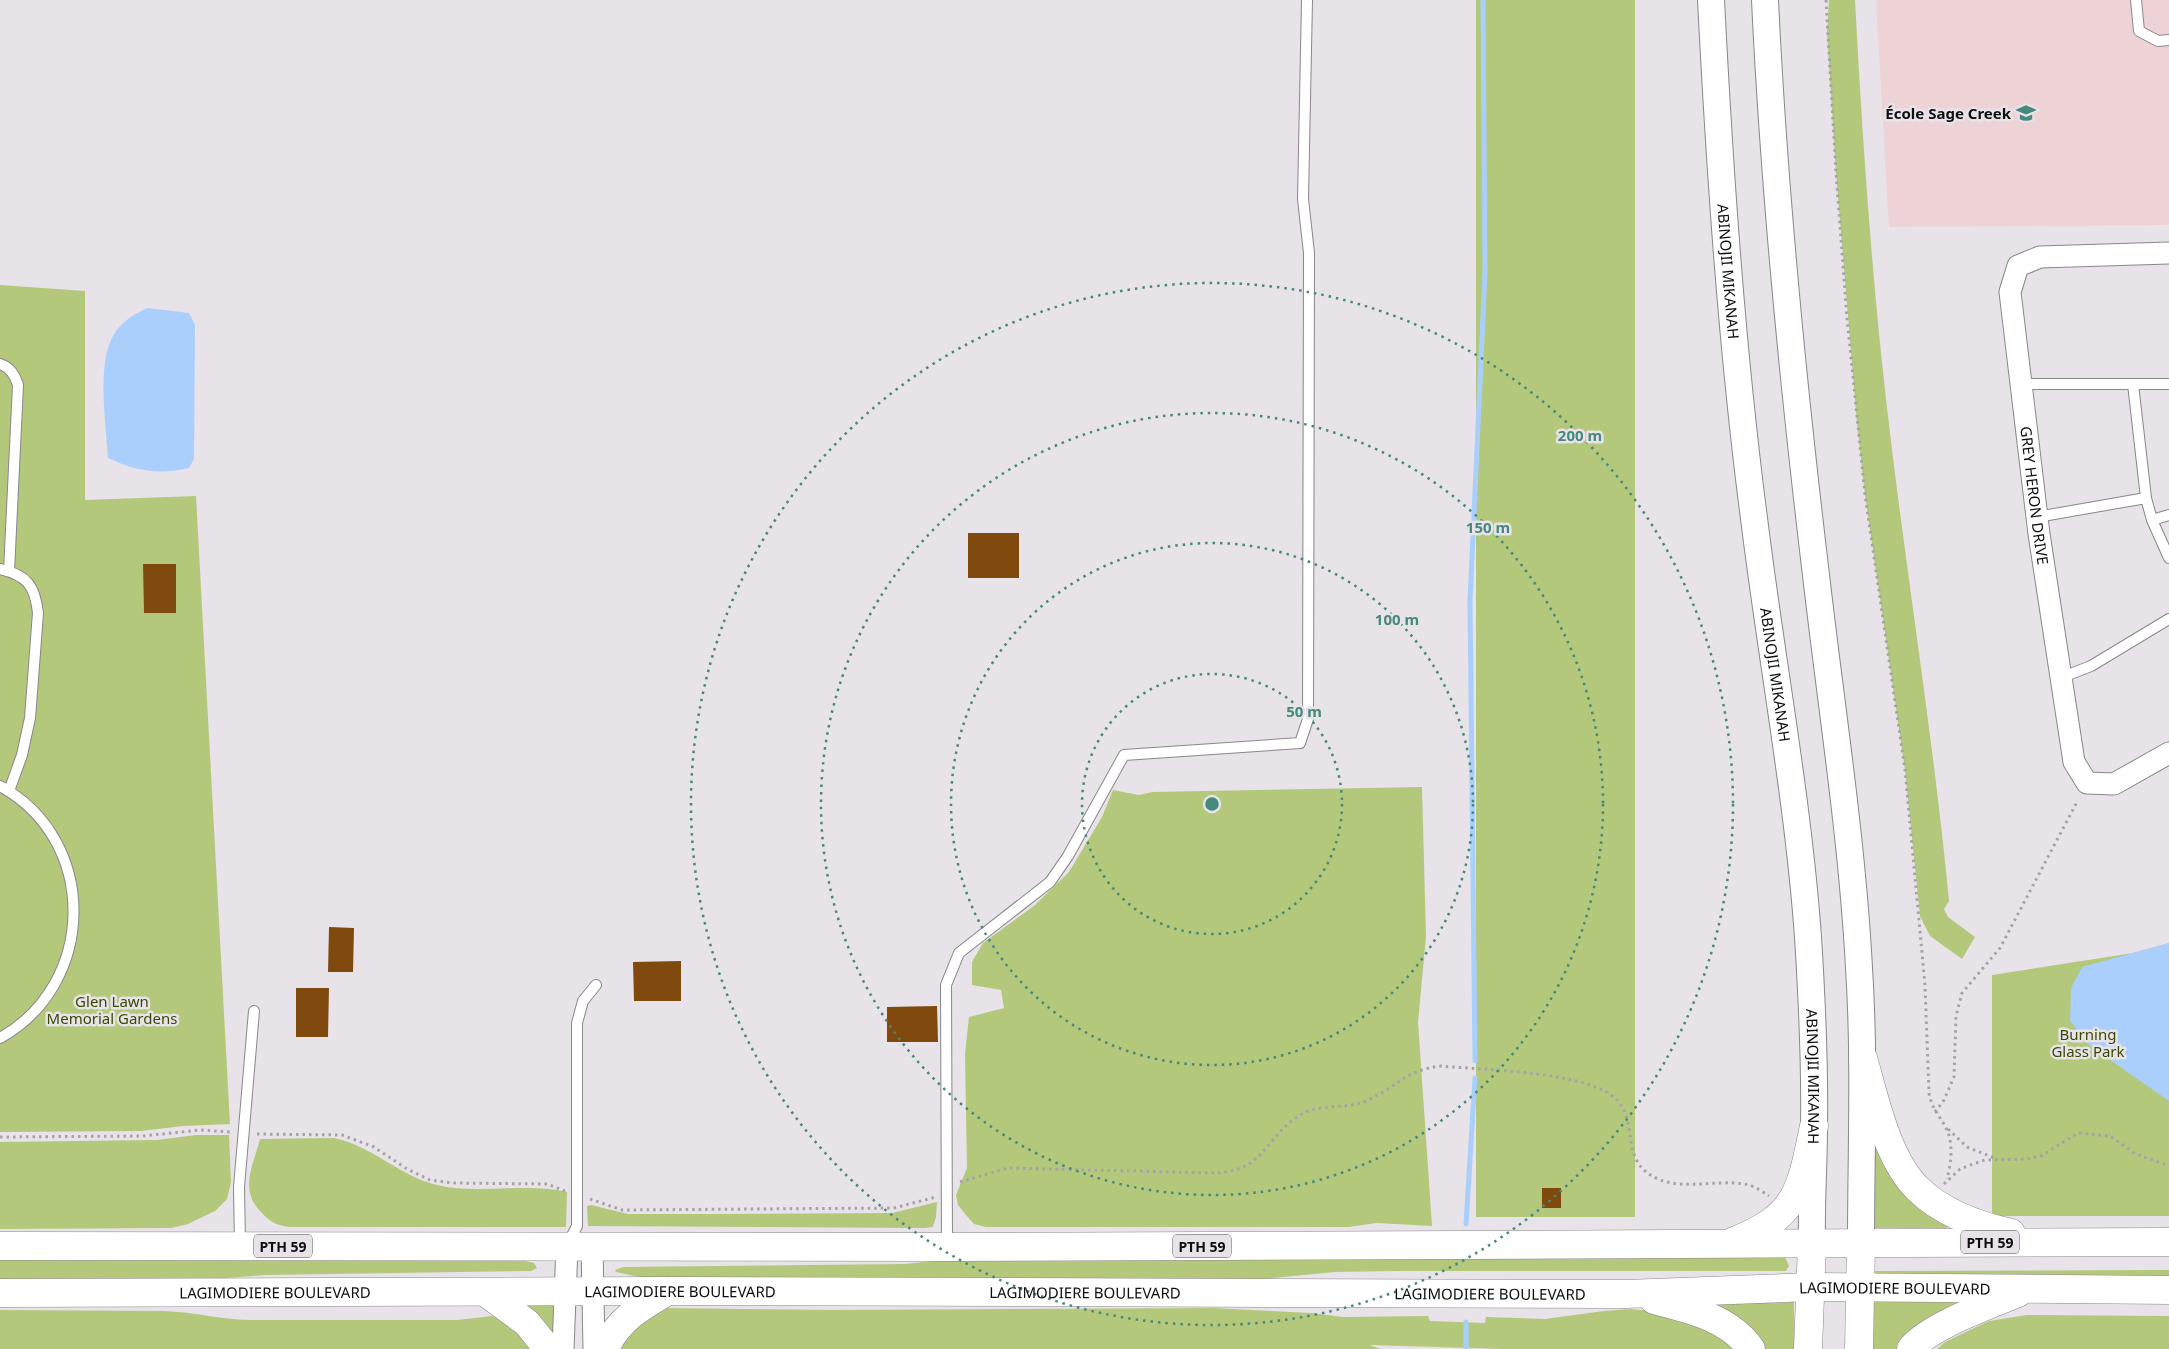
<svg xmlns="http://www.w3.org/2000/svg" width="2169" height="1349" viewBox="0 0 2169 1349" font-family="'Noto Sans',sans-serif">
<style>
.education{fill:#eed3d6}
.green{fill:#b3c87b}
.water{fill:#aacffd}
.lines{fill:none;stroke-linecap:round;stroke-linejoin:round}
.stream{stroke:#aacffd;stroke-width:5}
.building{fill:#804a0f}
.service-casing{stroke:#8a868b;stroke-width:12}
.minor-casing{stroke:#8a868b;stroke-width:23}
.tertiary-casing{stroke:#8a868b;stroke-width:28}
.primary-casing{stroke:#8a868b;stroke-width:29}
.path{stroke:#a6a3a7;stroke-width:3;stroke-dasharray:2.5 4;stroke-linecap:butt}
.service{stroke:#fff;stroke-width:10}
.minor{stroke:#fff;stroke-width:21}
.tertiary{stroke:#fff;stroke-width:26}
.primary{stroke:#fff;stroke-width:28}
.ring{fill:none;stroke:#45887c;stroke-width:2.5;stroke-dasharray:2.5 5}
.labels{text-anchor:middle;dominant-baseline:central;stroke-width:5;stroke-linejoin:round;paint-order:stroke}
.shield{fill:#e7e3e8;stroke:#4f4d50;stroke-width:1}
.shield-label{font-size:14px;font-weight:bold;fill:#0e0d0f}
.poi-label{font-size:15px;font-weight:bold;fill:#0e0d0f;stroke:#e7e3e8;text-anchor:end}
.street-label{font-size:15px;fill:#0e0d0f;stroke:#e7e3e8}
.park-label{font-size:15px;fill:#3a4800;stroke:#e7e3e8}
.centre{fill:#45887c;stroke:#e7e3e8;stroke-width:2.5}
.ring-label{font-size:15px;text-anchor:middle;font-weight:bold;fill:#45887c;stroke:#e7e3e8;stroke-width:5;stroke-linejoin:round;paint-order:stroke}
</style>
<rect width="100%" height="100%" fill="#e7e3e8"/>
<path class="education" d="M1876,0H2169V225L1889,227Z"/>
<path class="green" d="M1476,0H1635V1217H1476Z
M1829,0H1855C1862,133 1871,267 1886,399C1905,567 1933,733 1949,901L1944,909L1948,917L1975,937L1962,959L1930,936L1920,916L1905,770L1865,495L1857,423L1836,173L1827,32Z
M0,285L85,291V500L196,496L230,1124L183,1126L141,1131L0,1132Z
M1422,787L1426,937L1418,1022L1432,1226L1377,1223L1349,1227H986L974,1224L966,1215L958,1205L956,1195L967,1168L965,1054L969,1017L1004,1008L1001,990L972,985V962L983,943L1035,905L1069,872L1102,817L1113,790L1139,795L1152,792Z
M2169,943V1216H1992V975L2133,953Z
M1873,1133L1950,1224L1948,1228H1869Z
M196,1135H229L231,1182L227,1199L215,1211L188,1224L171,1228L0,1229V1142L157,1140Z
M334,1138C373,1146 399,1176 437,1185C477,1195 525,1182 567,1192L566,1227H291C278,1226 270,1222 261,1212C239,1190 253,1166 260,1139Z
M937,1202L936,1217L933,1227L925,1228L588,1226L587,1206L591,1205L628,1214H719L892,1213Z
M508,1257L534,1263L537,1268L531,1271L265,1275L200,1280L0,1283V1258Z
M1785,1257L1789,1266L1786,1271H1396L1335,1272L1263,1279L1083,1282L644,1278L616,1272L615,1270L623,1267L905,1264L964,1258Z
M2169,1270V1278L1870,1275L1872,1271H1889Z
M1971,1301L1901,1349H1873V1302Z
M1794,1302V1349H1762L1710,1304Z
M555,1304L557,1345L525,1306Z
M663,1308L830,1310L1213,1308L1311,1313L1343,1317L1428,1316L1430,1321L1485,1323L1486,1317L1545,1319L1604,1311L1630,1309L1650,1311L1702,1322L1742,1349H1504L1369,1345L1381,1349H615L626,1331Z
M0,1310L164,1311C194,1312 223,1320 253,1320H458L492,1316L507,1320L538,1349H0Z
M2027,1315L2169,1316V1349H1937L1945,1342L1989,1321Z"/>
<path class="water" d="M147,308L189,313L195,325L194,459L189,468C159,475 135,471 108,458C106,425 97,367 112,338C119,323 133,315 147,308Z
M2169,943V1101L2089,1045L2070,1021L2071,988L2082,967Z"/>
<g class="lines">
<path class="stream" d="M1475,1061L1470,601L1485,272L1483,0
M1466,1224L1475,1078
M1466,1322V1349"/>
</g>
<path class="building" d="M968,533H1019V578H968Z
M143,564H176V613H144Z
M329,927L354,928L353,972H328Z
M681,961V1001H634L633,962Z
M296,988H329L328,1037H296Z
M937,1006L938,1042H887V1007Z
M1542,1188H1561V1208H1542Z"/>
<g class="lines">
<defs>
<path id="service" d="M2136,0L2139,31L2158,41L2169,40
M0,364C10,367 15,375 18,385L9,571
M2021,384H2169
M2133,384L2146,498L2152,520
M2169,515L2152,520L2169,558
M2037,517L2146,498
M0,569C27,575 35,586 38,613L30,718L22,755L9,791
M2060,678L2091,666L2169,619
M0,786C99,840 97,984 0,1038
M240,1245L239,1187L254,1011
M567,1245L577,1226V1023L583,1001L596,985
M947,1246L946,985L959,953L1050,882L1068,856L1124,755L1300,743L1308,719L1309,253L1303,199L1307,0"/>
<g id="minor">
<path id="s1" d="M2169,253L2040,257L2018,266L2010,292L2039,534L2074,762L2087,783L2114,784L2169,753"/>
<path d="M592,1246L594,1349"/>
<path d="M563,1349L567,1246"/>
</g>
<g id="tertiary">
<path id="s2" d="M1711,0C1720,176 1732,352 1755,526C1772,663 1798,799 1808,937C1812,1000 1815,1063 1814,1126C1814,1166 1811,1205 1812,1245"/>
<path d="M1765,0C1774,192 1793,384 1816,575C1831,706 1852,837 1859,968C1865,1060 1861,1152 1861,1244"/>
</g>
<g id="primary">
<path d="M1863,1058C1875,1099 1887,1160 1919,1190C1943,1213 1980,1226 2011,1233"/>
<path d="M1734,1241C1799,1216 1801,1188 1814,1126"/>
<path d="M0,1246L947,1247L2169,1242"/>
<path d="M485,1292L527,1323L548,1349"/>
<path id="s3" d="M0,1293L668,1291L1626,1294L1812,1287L2169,1290"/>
<path d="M1654,1300C1689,1309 1730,1318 1751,1349"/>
<path d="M605,1349C617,1320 642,1306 668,1291"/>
<path d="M1808,1349L1812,1245"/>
<path d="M1859,1349L1861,1244"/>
<path d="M1911,1349C1929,1326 1990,1305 2018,1293"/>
</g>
</defs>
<use href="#service" class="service-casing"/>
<use href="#minor" class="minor-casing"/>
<use href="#tertiary" class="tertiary-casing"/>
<use href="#primary" class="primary-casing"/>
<path class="path" d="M1826,0L1836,173L1847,318L1865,495L1905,770L1925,985L1929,1093C1932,1110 1939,1114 1946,1128C1954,1144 1951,1163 1947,1179
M1935,1112L1944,1100L1954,1077L1956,1016L1962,993L2000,948L2078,800
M1948,1129L1967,1147L1997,1159
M257,1134L342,1135L374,1147L407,1169L430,1180L452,1183L547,1184L565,1191
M0,1137L142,1136L200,1130L230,1132
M960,1182L1008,1168L1214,1173C1268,1172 1266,1131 1306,1112C1324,1104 1347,1109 1366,1101C1396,1088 1405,1070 1441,1066C1482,1070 1592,1071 1618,1101C1639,1126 1619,1162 1658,1179C1686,1191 1720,1178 1749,1185C1756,1187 1763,1192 1769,1196
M1944,1184L1960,1169L1973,1164L1985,1160L2027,1159L2041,1156L2078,1133L2110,1136L2136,1154L2169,1166
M590,1199L622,1210L894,1208L936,1197"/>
<use href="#service" class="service"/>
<use href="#minor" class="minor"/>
<use href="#tertiary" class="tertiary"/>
<use href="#primary" class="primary"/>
</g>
<g class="ring">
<circle cx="1212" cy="804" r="130"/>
<circle cx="1212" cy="804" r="261"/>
<circle cx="1212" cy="804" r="391"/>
<circle cx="1212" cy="804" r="521"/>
</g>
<defs>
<symbol id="school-bare" viewBox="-9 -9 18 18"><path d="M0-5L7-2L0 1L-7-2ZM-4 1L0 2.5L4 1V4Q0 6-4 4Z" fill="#45887c" stroke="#e7e3e8" stroke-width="2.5" paint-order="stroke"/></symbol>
</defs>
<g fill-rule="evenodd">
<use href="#school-bare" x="2012" y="99" width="28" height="28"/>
</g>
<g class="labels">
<g class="shield">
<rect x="1961" y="1230.5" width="58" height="23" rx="4"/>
<rect x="254" y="1234.5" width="58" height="23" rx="4"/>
<rect x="1173" y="1234.5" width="58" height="23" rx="4"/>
</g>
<g class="shield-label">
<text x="1990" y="1242">PTH 59</text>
<text x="283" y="1246">PTH 59</text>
<text x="1202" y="1246">PTH 59</text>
</g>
<g class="poi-label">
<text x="2011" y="113">École Sage Creek</text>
</g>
<g class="street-label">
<text stroke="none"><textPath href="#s2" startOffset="272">ABINOJII MIKANAH</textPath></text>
<text stroke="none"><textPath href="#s1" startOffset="385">GREY HERON DRIVE</textPath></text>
<text stroke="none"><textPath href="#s2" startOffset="678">ABINOJII MIKANAH</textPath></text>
<text stroke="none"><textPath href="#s2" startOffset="1082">ABINOJII MIKANAH</textPath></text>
<text stroke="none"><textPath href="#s3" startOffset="1895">LAGIMODIERE BOULEVARD</textPath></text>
<text stroke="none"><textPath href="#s3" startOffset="275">LAGIMODIERE BOULEVARD</textPath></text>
<text stroke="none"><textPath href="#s3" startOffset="680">LAGIMODIERE BOULEVARD</textPath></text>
<text stroke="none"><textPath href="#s3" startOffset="1085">LAGIMODIERE BOULEVARD</textPath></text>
<text stroke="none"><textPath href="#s3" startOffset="1490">LAGIMODIERE BOULEVARD</textPath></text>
</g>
<g class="park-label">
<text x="112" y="1001">Glen Lawn<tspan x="112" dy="17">Memorial Gardens</tspan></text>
<text x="2088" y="1034">Burning<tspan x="2088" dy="17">Glass Park</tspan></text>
</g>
</g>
<circle cx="1212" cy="804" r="8" class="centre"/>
<g class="ring-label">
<text x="1580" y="441">200 m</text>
<text x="1488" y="533">150 m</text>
<text x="1397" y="625">100 m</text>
<text x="1304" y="717">50 m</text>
</g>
</svg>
